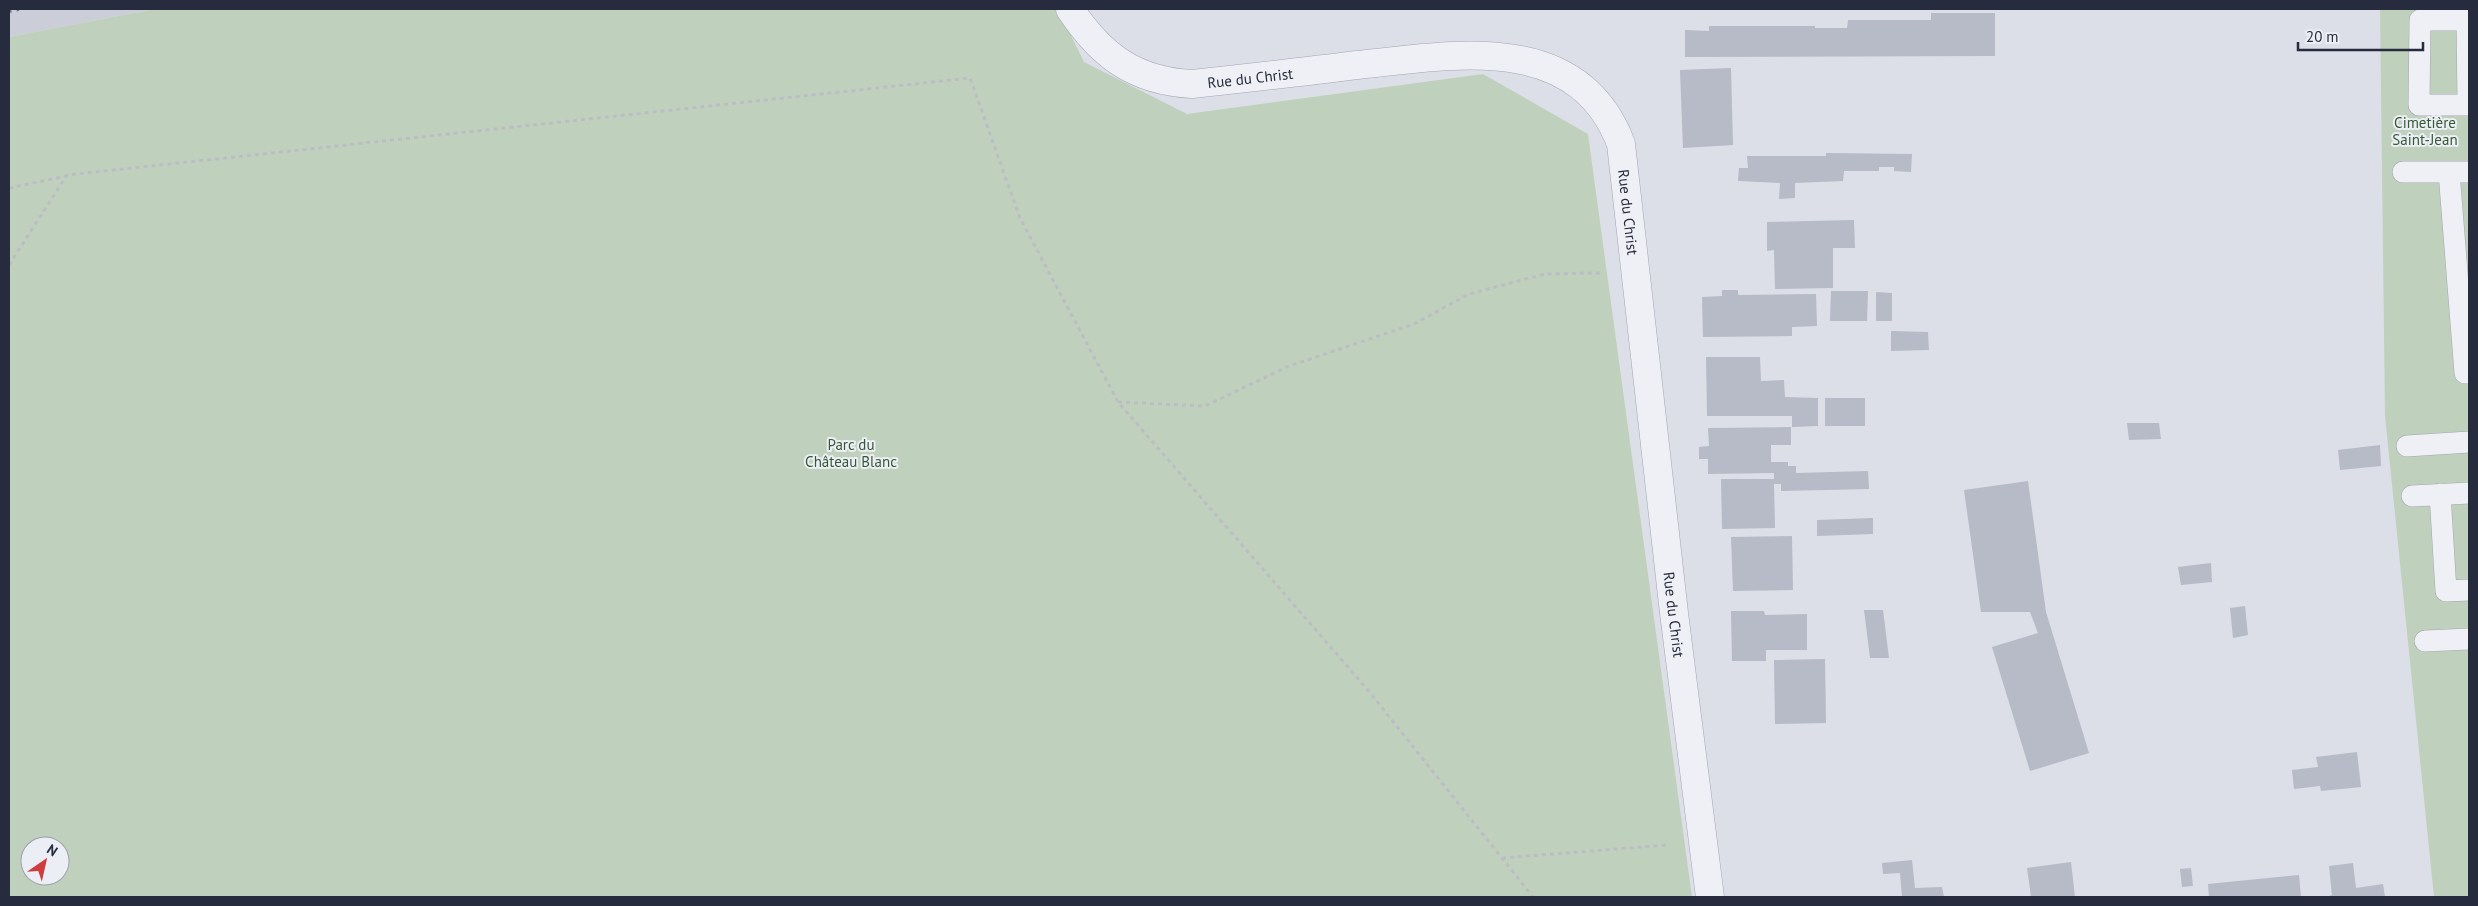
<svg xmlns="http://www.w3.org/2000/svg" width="2478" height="906" viewBox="0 0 2478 906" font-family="'PT Sans',sans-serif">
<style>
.built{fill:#cbced9}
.green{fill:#bfd1bd;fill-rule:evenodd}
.building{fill:#b7bac7}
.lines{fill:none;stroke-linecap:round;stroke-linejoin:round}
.service-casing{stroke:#a2a5b1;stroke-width:22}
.minor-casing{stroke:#a2a5b1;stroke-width:29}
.path{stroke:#bbbdc5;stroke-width:3;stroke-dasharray:4 4;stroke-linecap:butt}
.service{stroke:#eff0f5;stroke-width:21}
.minor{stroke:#eff0f5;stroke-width:28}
.rail{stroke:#767c90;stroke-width:4;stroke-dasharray:2.5 5;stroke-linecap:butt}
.labels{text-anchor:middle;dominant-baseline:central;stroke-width:4;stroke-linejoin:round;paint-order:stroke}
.street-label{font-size:15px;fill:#262b3d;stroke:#eceef5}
.park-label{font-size:15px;fill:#355933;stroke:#eceef5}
</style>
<rect width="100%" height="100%" fill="#dcdfe7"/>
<path class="built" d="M9,9H155L9,37Z"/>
<path class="green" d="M155,9H1058L1084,62L1187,114L1483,74L1588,134L1692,897H9V37ZM30,846H60V876H30Z
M2380,9H2469V897H2434L2385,416Z"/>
<path class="building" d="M1931,13H1995V56L1685,57V30L1709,31V26H1815V28H1847L1848,20H1931Z
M1731,68L1733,145L1683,148L1680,70Z
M1826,153L1912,154L1911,172L1894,171V167H1879V171H1844L1843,181L1795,183V198L1779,199L1780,183L1738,181L1739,168H1748L1747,156H1826Z
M1854,220L1855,248H1833V288L1775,289L1774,250L1767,251V222Z
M1722,290H1738V295L1816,294L1817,326L1792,327V336L1703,337L1702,297L1722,296Z
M1831,291H1868L1867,321H1830Z
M1876,292L1892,293V321H1876Z
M1891,331L1928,332L1929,350L1891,351Z
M1706,357H1760L1761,381L1784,380L1785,397L1818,398V426L1792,427V416H1707Z
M1825,398H1865V426H1825Z
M2127,423H2159L2161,439L2129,440Z
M1791,427V445H1771V462H1788V466H1796V473L1868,471L1869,489L1781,491V484H1774L1775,528L1722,529L1721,479H1774V473L1708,474V459H1699V447L1709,446L1708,428Z
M2380,445L2381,466L2340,470L2338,450Z
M2028,481L2046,612L2089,753L2030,771L1992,647L2038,633L2030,612H1981L1964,490Z
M1873,518V534L1817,536V520Z
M1792,536L1793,590L1733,591L1731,537Z
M2211,563L2212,582L2181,585L2178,567Z
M2245,606L2248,635L2233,638L2230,608Z
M1864,610H1883L1889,658H1870Z
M1731,611H1764L1765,615L1807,614V650H1766V661H1732Z
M1825,659L1826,723L1775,724L1774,660Z
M2357,752L2361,787L2321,791L2320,786L2294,789L2292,770L2318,767L2316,757Z
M1912,860L1915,888L1942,887L1944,897H1902L1900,873L1883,874L1882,863Z
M2071,862L2075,897H2031L2027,868Z
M2353,863L2356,888L2383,884L2385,897H2326L2332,895L2329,866Z
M2191,868L2193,886L2182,887L2180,869Z
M2299,875L2301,897H2209L2208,884Z"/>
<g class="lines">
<defs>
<path id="service" d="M2467,20L2468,105
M2469,20H2420L2419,105H2469
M2403,172H2469
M2449,172L2465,373H2469
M2407,446L2469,442
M2440,494L2446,591L2469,590
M2412,496L2469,493
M2425,641L2469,639"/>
<g id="minor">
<path id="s1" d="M1070,9C1101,56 1135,81 1192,84C1247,78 1302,72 1357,65C1453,55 1578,30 1621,144L1674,613L1710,897"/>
</g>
</defs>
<use href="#service" class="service-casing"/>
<use href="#minor" class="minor-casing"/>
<path class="path" d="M9,188L67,176
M9,265L67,175L970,78L1020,218L1118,402L1367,689L1533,897
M1118,402L1205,406L1289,366L1414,324L1469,294L1545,274L1600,273
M1502,858L1667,845"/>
<use href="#service" class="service"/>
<use href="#minor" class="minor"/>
<path class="rail" d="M9,11L19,9"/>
</g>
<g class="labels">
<g class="street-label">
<text stroke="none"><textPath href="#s1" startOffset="208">Rue du Christ</textPath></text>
<text stroke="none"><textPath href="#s1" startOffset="686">Rue du Christ</textPath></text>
<text stroke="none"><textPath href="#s1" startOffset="1091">Rue du Christ</textPath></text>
</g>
<g class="park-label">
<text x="2425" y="122">Cimetière<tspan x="2425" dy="17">Saint-Jean</tspan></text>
<text x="851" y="444">Parc du<tspan x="851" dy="17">Château Blanc</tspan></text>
</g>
</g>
<rect width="2478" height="906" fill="none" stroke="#262b3d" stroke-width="20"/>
<g transform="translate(45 861) rotate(34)"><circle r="24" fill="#eceef5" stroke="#9da0ab"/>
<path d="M0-4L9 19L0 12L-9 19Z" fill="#cf3e3e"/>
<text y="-8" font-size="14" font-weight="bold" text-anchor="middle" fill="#262b3d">N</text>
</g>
<path d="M2298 42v8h125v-8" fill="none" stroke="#262b3d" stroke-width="2.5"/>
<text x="2306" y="42" font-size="15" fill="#262b3d" stroke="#eceef5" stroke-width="4" paint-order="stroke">20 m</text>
</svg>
